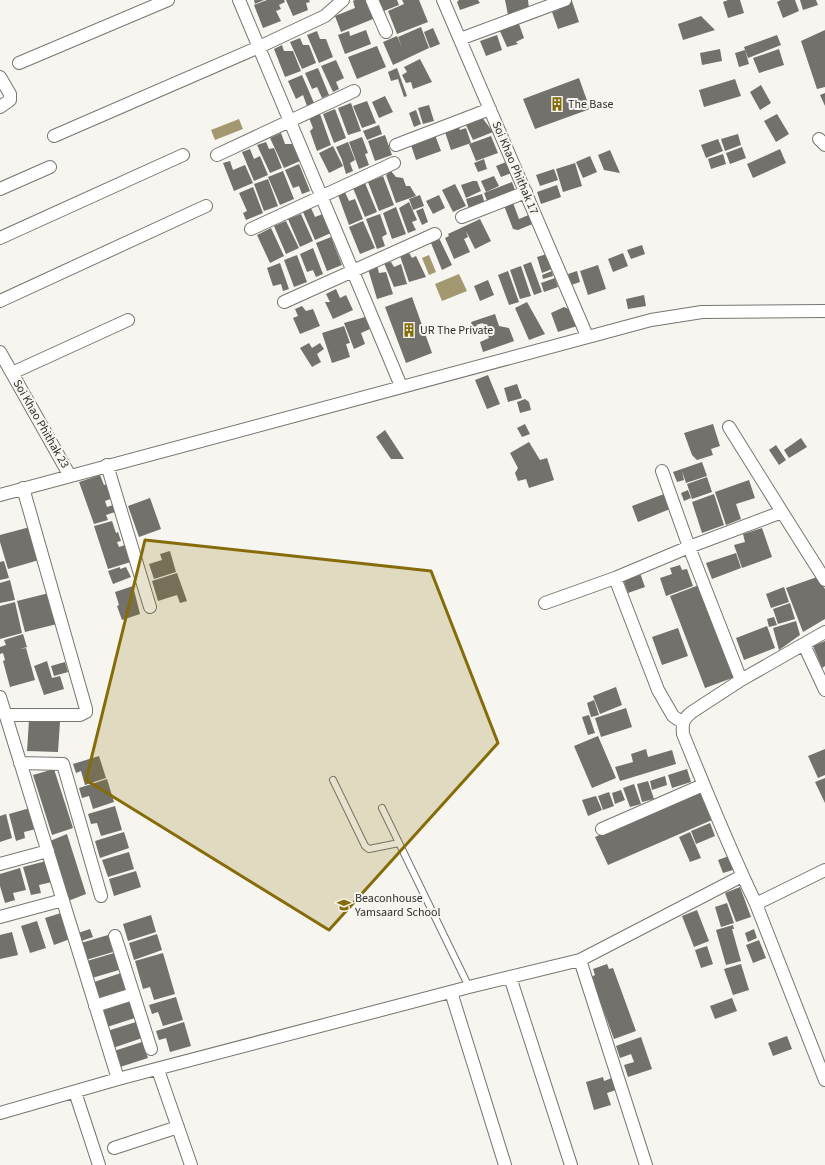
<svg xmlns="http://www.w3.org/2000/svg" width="825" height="1165" viewBox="0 0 825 1165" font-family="'Source Sans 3',sans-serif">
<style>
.water{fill:#a49871}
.building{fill:#72716c}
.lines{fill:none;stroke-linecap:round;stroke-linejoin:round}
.service-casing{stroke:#777570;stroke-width:8}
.minor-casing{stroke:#777570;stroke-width:14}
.service{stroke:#fff;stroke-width:6}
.minor{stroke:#fff;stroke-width:12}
.marked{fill:#856c09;fill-opacity:0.2;stroke:#856c09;stroke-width:3;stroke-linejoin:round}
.labels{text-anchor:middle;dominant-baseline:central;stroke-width:4;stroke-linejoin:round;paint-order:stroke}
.poi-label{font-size:12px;fill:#30302e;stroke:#f7f5ef;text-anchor:start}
.street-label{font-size:12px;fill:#30302e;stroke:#f7f5ef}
</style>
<rect width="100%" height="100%" fill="#f7f5ef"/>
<path class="water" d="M239,119L243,129L215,140L211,130Z
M429,255L436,272L429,275L422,258Z
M459,274L467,291L442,301L435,284Z"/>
<path class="building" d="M254,0H264L255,4Z
M267,0H284L285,2L279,5L281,9L276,11L281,21L263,28L254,5Z
M286,0H309L310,2L306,3L308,10L293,16Z
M355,0H365L373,19L341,32L335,16L355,8L353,1Z
M379,0H397L399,5L384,11Z
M402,0H419L428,22L397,34L388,11L404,4Z
M459,0H478L480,3L460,10L457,2Z
M505,0H528L529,9L508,15Z
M728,0H740L744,13L728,18L723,2Z
M781,0H795L799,11L783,18L777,2Z
M800,0H816L818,5L803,10Z
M572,1L579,22L558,29L552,12L558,10L557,6Z
M701,16L715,30L683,40L678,24Z
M507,24L510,27L519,24L524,38L516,42L518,44L507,47L499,29Z
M421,27L429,48L393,65L383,42L397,36L402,47L398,37Z
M433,28L440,44L430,48L424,32Z
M366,30L371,44L345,54L338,35L349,31L350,36Z
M825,30V87L817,89L801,41Z
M317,31L320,39H326L333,57L319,63L307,35Z
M497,35L502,50L486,56L480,41Z
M777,35L781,45L748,58L744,47Z
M300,38L303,45H309L316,63L302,69L290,42Z
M282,45L284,51H293L301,71L285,77L274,49Z
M377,46L386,67L357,79L348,57Z
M720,49L722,61L702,65L700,53Z
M779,49L784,65L759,73L753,58Z
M745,50L749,64L739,67L735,53Z
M420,59L432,82L413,89L411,82L406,83L402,75L407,72L404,67Z
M336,60L344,78L336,82L339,89L333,92L321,66Z
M318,68L329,95L322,98L317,87L312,89L305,73Z
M397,68L407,96L404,97L398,79L391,81L388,72Z
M302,75L314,103L307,106L303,95L296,99L288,81Z
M579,78L590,109L535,129L523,99Z
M735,79L741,96L704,107L699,90Z
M761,85L771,103L760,110L750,92Z
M825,93V106L820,95Z
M385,96L393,112L379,118L372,102Z
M367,101L376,123L362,128L353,106Z
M351,103L361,131L348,135L338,108Z
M429,105L434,121L423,124L418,108Z
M335,109L346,138L334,143L323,114Z
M416,110L421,124L414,127L409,113Z
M320,114L331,145L317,151L310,131L313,128L309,118Z
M777,114L789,134L776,142L764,121Z
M481,116L493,132L473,140L466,125L471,123L470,120Z
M458,124L460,130L466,128L471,143L451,150L444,129Z
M379,125L382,134L367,140L363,131Z
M281,133L285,144H292L300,161L284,168L270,138Z
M738,134L741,145L725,151L721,139Z
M385,135L392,155L375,161L368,141Z
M435,135L441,151L416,160L411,145Z
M491,136L498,153L476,161L469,144Z
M362,137L368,153L365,154L369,165L359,169L349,142Z
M718,139L723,151L706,158L701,145Z
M266,142L269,149L274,148L282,168L270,173L257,145Z
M348,142L355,160L350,163L353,171L346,174L342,160L336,147Z
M333,146L343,166L329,173L319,153Z
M742,147L746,158L730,164L726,153Z
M250,149L254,159L260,156L268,175L254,181L242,152Z
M780,149L786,163L753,178L747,164Z
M610,150L620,173L604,170L598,155Z
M723,154L726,164L711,169L708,159Z
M590,156L597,172L583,178L576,162Z
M484,159L487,169L478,172L474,163Z
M230,161L233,170L245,165L253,183L234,191L223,163Z
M506,162L511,173L501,177L496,166Z
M575,163L582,186L563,192L556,169Z
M299,164L310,191L302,194L299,186L293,188L285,170Z
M554,169L558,180L540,186L536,175Z
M283,171L294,199L280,205L268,177Z
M391,171L396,177L403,178L406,186H410L416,196L396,203L386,175Z
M383,176L394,205L379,211L368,182Z
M494,176L499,186L486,192L481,181Z
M268,179L278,206L264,211L254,184Z
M473,181H477L481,191L466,198L461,185Z
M512,182L515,190L487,201L484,193Z
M365,183L377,212L365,217L353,188Z
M455,184L466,206L453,212L442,190Z
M557,185L561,197L541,204L537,192Z
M253,187L263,213L246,220L243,213L247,211L239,193Z
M345,192L349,201L355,199L363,219L349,225L338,195Z
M482,194L485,204L469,209L466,199Z
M420,195L424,206L413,210L409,199Z
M439,195L445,208L433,214L426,201Z
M512,200L519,219L531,214L535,223L518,230L513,229L503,203Z
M409,202L417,220L412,222L416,230L408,233L399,208Z
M396,207L406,234L392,239L383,213Z
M311,208L315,217L323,214L331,233L315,240L303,212Z
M423,208L428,222L422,225L416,211Z
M301,214L313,241L300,247L288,219Z
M380,214L387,234L382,237L385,246L377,249L366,219Z
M480,219L491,241L475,249L466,231L468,237L464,239L470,252L454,259L445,238L449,236L448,234Z
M286,221L299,248L286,254L274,226Z
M363,221L375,248L360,254L349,227Z
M271,228L284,256L270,263L257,235Z
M331,237L342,265L327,271L316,243Z
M439,238L452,265L442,270L431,243Z
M642,245L645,254L631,259L627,250Z
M313,248L323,274L316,277L313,270L307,272L300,254Z
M408,251L412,258L416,256L426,277L409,282L400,256Z
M623,253L628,266L613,272L608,259Z
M547,254L552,269L542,273L537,257Z
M297,255L307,282L294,287L284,260Z
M391,262L394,267L401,264L407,284L394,287L384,263Z
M531,262L542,292L534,295L523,265Z
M280,263L289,289L283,291L281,284L273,286L267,268Z
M377,265L379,273L386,272L393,294L377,299L368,269Z
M598,265L606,289L588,295L580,271Z
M521,266L531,296L520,299L510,270Z
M508,271L519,302L509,305L498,275Z
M552,271L553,276L543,279L542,275Z
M577,271L580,282L571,285L568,274Z
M555,278L558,287L544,292L541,283Z
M488,280L494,295L480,301L474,286Z
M336,289L340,298L346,295L353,310L333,319L325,302H330L326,294Z
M644,295L646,306L628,309L626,299Z
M412,297L432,353L406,363L385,307Z
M527,302L545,334L529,340L515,308Z
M302,306L306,311L313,309L320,326L300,334L293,318L298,316L295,309Z
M564,307L571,310L577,326L558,332L551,313Z
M495,314L499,326L509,328L514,341L483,352L480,342L489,338L483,323L476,325L482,329L474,332L471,322Z
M365,317L370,329L361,333L365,344L354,349L344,323Z
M344,326L350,343L346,344L350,357L332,363L322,333Z
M309,343L312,348L320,343L324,349L317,354L321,362L312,367L300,348Z
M488,375L500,404L487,409L475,380Z
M517,384L522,398L508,402L504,388Z
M525,399L529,402L531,410L520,413L517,402Z
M525,424L530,434L522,437L517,428Z
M713,424L720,446L711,449L713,455L697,460L692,455L684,433Z
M385,430L404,459H391L376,437Z
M801,438L807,447L789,458L784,450Z
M529,442L540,460L547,458L554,480L529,488L526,479L518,481L515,473L518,468L510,453Z
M776,445L786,460L779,465L769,450Z
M702,462L707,476L686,483L682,471L684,480L677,482L673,472Z
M100,475L104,485L108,484L113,498L105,501L107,507L113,505L115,512L106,515L108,520L94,524L79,482Z
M707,477L712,492L692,499L687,484Z
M749,480L755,498L736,504L741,519L726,525L715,492Z
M688,490L691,498L684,501L681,493Z
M664,494L670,509L638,522L632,506Z
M714,494L724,525L702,533L692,502Z
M150,498L161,529L139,537L128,506Z
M112,521L116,533L118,532L121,541L117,542L119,547L128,544L134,561L108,569L94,526Z
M30,527L39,560L8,569L0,542V535Z
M762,528L772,557L742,568L734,545L745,542L743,534Z
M170,551L176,572L154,579L149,564L162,560L160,554Z
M736,553L741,568L712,579L706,563Z
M4,561L9,578L0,580V562Z
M680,565L682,570L687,569L693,586L666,596L660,578L672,574L670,568Z
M120,567V569L126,567L131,577L113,584L108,571Z
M177,573L187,601L180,603L177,595L158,601L152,581Z
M640,573L645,587L628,593L623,579Z
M817,577L825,589V619L803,632L786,588Z
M10,580L15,600L0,603V583Z
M699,585L735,677L705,688L670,596Z
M133,586L140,614L122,620L117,606L119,605L115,592Z
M784,587L789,602L771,608L766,594Z
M49,593L57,624L25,632L17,601Z
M15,602L22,633L0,639V606Z
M790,603L795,619L778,624L773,609Z
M774,617L777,625L769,627L767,619Z
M796,621L800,635L779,650L773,628Z
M767,626L775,648L744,660L736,638Z
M678,628L688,656L662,665L652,637Z
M23,634L27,647L20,649L26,648L35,680L10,687L3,661L5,660L3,653L0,654V647L6,645L4,640Z
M825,641V666L822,668L813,646Z
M47,661L52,678L60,676L64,689L44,695L34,666Z
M65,662L68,672L54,676L51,666Z
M616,687L622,705L600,714L593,696Z
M594,700L599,715L591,717L587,703Z
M626,708L632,727L601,737L595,718Z
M589,715L595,733L588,735L582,717Z
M29,720L60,722L58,752L27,751Z
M598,736L616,778L592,788L574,746Z
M646,749L648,757L672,750L676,764L620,781L615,767L633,762L631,754Z
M825,749V775L818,778L808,756Z
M99,756L106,778L85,785L81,771L76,773L73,764Z
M54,769L73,828L52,835L33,775Z
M687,769L691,782L672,788L668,775Z
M665,776L667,785L652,790L650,781Z
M825,778V803L815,782Z
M107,779L114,802L93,809L89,796L82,798L79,788Z
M648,781L654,799L642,802L637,784Z
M634,784L641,804L630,807L623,788Z
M621,790L625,800L615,804L612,793Z
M700,791L712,820L608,865L595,837Z
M609,792L614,806L603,810L598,796Z
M596,796L602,810L588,816L582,800Z
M115,806L122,830L101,836L97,823L91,824L88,814Z
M30,808L36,829L24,832L25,838L16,841L9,814Z
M6,814L12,838L0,842V816Z
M710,823L715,836L696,844L691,831Z
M124,832L129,848L100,858L95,841Z
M690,832L701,858L690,862L679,837Z
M67,834L86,894L68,901L50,841Z
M129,852L134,869L108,877L102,860Z
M729,856L733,870L723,873L718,860Z
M46,861L52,882L39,885L41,893L31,895L23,867Z
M20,868L26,890L13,893L15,900L5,903L0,886V874Z
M136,871L141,887L114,896L109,879Z
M740,887L751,917L736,922L725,893Z
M727,903L734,923L721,927L715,907Z
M697,910L709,941L694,947L682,916Z
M61,913L70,939L54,945L45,918Z
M151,915L156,932L128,941L123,924Z
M37,921L46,948L30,953L21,926Z
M733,925L734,929H732L741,961L726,965L716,930Z
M90,929L93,937L81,941L78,933Z
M754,929L757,938L748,942L745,933Z
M12,932L18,955L0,959V935Z
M157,934L162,950L134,960L129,943Z
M108,935L113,952L86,960L81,943Z
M759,940L766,958L753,963L746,945Z
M707,946L713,964L701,968L695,950Z
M114,953L119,970L92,978L87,961Z
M163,953L175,994L154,1000L150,987L143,989L135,961Z
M607,964L609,969L613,968L636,1031L614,1039L591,977L595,975L593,969Z
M741,964L749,990L733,995L724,969Z
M121,973L126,990L98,998L94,982Z
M176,997L183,1020L163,1026L158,1012L152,1014L149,1005Z
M732,998L737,1011L715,1019L710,1006Z
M130,1001L135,1018L107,1027L101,1011Z
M136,1022L142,1038L113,1048L107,1031Z
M184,1022L191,1046L170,1052L166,1038L159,1040L156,1031Z
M787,1036L792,1049L773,1056L768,1043Z
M641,1037L652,1069L628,1077L624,1065L634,1062L631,1054L620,1058L616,1046Z
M142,1042L148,1058L120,1067L114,1051Z
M603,1077L604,1081L612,1078L616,1090L607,1093L611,1105L594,1110L586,1082Z"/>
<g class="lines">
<defs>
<path id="service" d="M333,780L365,846L369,849L399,843
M382,808L469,987"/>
<path id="minor" d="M239,0L401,386
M372,0L386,32
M443,0L587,336
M460,39L565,0
M19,63L168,0
M0,77L10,94V100L0,107
M54,136L259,47L325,16L343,0
M819,139L825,145
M396,145L490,109
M217,155L354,91
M0,189L50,167
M462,217L526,192
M251,229L394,163
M0,238L183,155
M0,301L206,206
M284,302L435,234
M0,352L70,476
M12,373L128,320
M729,427L782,512
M107,465L150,607
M0,495L651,320L702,312L825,311
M615,578L658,690L673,716L682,722
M545,603L615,578L689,547L662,471
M825,632L741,680L692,712C683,719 682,723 683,734C706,791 729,848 756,904L825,1080
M804,645L825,690
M741,680L689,547L782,512L825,580
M0,697L118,1079
M5,715H80L86,712V709L23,488
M20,763L63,764L101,896
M602,829L703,785
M0,864L48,851
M756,904L825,870
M0,917L63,900
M115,936L151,1049
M580,960L646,1165
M510,977L571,1165
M451,992L505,1165
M95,1006L133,994
M158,1070L191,1165
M75,1092L99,1165
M0,1113L118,1079L469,987L580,960L742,876
M114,1148L178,1127"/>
</defs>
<use href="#service" class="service-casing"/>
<use href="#minor" class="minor-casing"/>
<use href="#service" class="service"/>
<use href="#minor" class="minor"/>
</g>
<path class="marked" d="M145,540L431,571L498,743L329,930L86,780Z"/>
<defs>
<symbol id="building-bare" viewBox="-9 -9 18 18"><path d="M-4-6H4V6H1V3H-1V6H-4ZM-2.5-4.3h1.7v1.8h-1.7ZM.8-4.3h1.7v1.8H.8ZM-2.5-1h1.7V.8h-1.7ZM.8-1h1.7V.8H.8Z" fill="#856c09" stroke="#f7f5ef" stroke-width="2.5" paint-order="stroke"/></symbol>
<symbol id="school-bare" viewBox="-9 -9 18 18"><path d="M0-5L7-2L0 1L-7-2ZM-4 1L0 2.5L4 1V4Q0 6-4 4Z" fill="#856c09" stroke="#f7f5ef" stroke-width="2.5" paint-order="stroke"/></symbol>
</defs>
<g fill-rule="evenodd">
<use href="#building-bare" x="547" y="94" width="20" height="20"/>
<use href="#building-bare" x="399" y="320" width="20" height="20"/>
<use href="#school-bare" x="334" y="895" width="20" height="20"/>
</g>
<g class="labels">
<g class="poi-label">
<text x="568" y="104">The Base</text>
<text x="420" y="330">UR The Private</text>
<text x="355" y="898">Beaconhouse<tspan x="355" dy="14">Yamsaard School</tspan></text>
</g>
<g class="street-label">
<text transform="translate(515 168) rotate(67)">Soi Khao Phithak 17</text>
<text transform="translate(41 424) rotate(60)">Soi Khao Phithak 23</text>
</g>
</g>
</svg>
